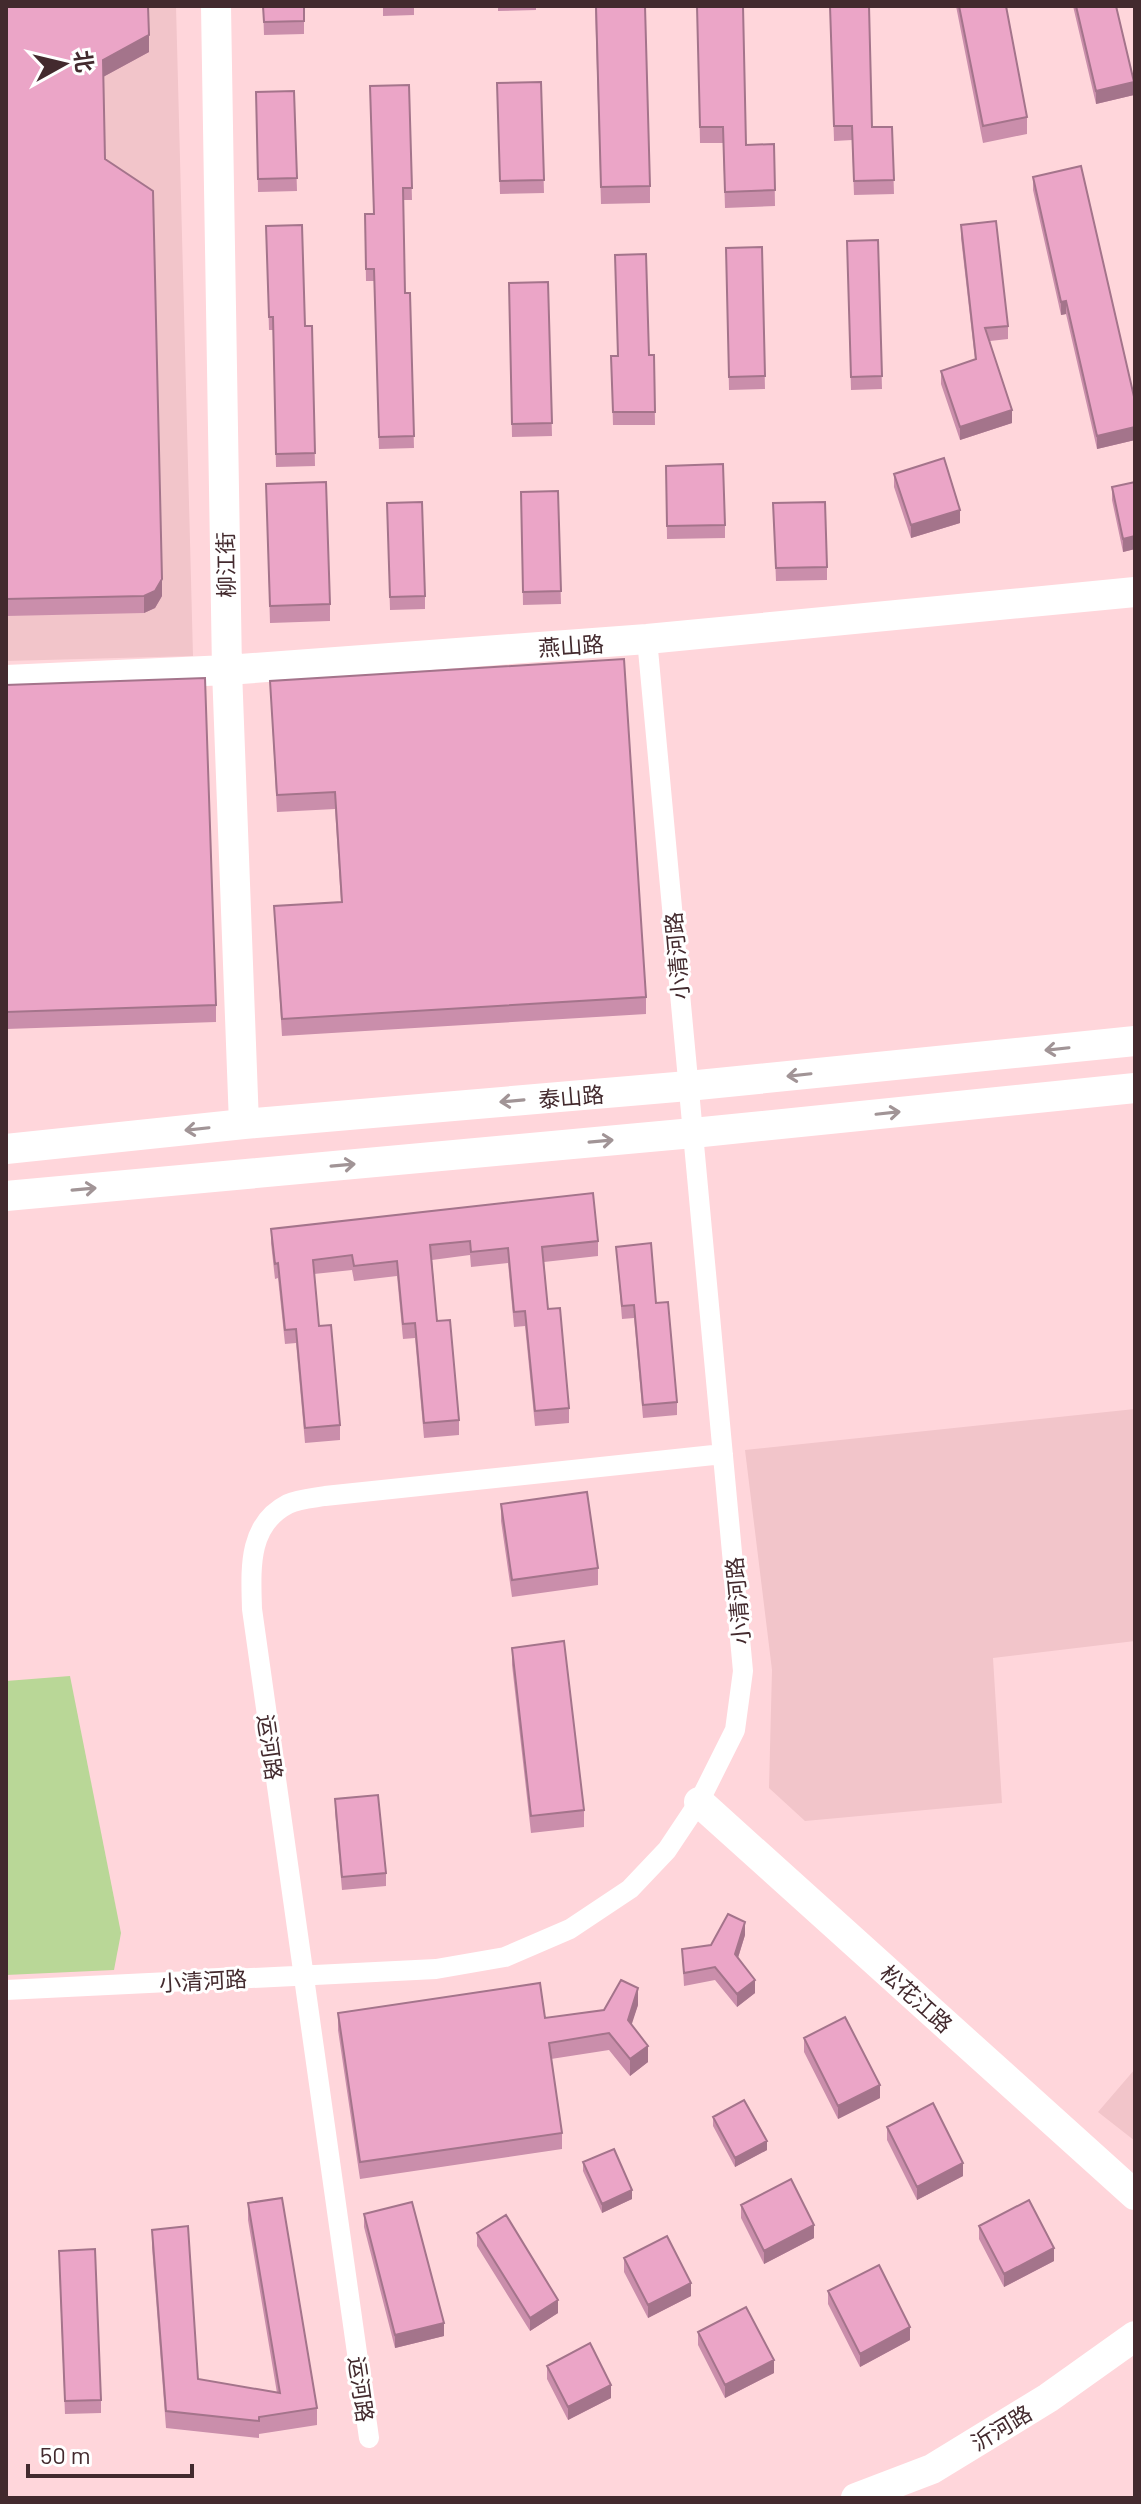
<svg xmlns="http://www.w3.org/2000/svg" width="1141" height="2504" viewBox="0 0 1141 2504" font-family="Barlow,'Noto Sans SC',sans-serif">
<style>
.built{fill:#f2c5ca}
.green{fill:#b9d797}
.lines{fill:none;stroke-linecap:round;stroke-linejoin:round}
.street{stroke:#fff;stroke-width:20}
.secondary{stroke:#fff;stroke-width:30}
.wall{fill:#ca8eab}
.shaded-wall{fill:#a4748b}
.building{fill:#eba5c7;stroke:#a4748b;stroke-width:2}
.oneway{stroke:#a19496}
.labels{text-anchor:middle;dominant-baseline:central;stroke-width:6;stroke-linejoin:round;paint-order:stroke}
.street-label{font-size:22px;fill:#432a2e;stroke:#fff}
</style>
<rect width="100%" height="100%" fill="#ffd6db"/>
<path class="built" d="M6,6H176L193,656L6,661Z
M1135,1409V1641L993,1658L1002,1803L805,1821L769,1788L772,1670L745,1450Z
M1135,2069V2141L1098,2112Z"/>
<path class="green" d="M70,1676L121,1933L114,1970L6,1975V1681Z"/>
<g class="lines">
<path class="street" d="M6,1990L436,1969L505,1957L570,1929L630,1889L667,1850L699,1802L735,1730L743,1671L647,639
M369,2438L252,1609C251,1570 247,1525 288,1504C298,1499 313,1498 325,1496L723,1454"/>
<path class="secondary" d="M216,6L227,670L244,1124
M6,680L227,670L647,639L1135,592
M6,1149L244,1124L688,1086L1135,1041
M6,1196L693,1133L1135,1088
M699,1802L1135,2195
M856,2498L932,2469L1048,2398L1135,2336"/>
</g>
<path class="wall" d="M6,6L149,52L103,77L105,159L162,596L155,608L144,613L6,616Z
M263,6H304V34L264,35Z
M383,6H414V15L383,16Z
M498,6H536V10L498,11Z
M595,6L650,186V203L601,204Z
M697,6L746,145L774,144L775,206L725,208L723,143H700Z
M830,6L872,127H892L894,194L854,195L852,140L834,141Z
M956,6H1006L1027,117V134L983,143Z
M1073,6H1116L1134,95L1096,104Z
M541,82L544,193L500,194L497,83Z
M409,85L412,200H403L405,293H410L414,448L379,449L374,281H366L365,226L374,214Z
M294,91L297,191L258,192L256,92Z
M1033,177L1135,401V440L1097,449L1066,314L1061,315L1033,190Z
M961,225L1008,326V339L990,341L1012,423L960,440L941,384V371L975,360L961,238Z
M266,226L305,326H312L315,466L276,467L273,330H269Z
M878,240L882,389L851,390L847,241Z
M762,247L765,389L729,390L726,248Z
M548,282L552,436L512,437L509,283Z
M654,355L655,425H613L611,356Z
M666,466L725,525V538L667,539Z
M894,474L960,523L911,538L894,487Z
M1135,482V549L1123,552L1112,500V487Z
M266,484L330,604V621L270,623Z
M558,491L561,604L523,605L521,492Z
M387,503L425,596V609L390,610Z
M773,503L827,567V580L776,581Z
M270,681L646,997V1014L282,1036L274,906L341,902L335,809L277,812Z
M6,685L216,1005V1022L6,1029Z
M271,1229L598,1241V1256L544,1262L548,1309L569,1408V1423L535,1426L525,1326L514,1327L508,1263L471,1267L470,1255L432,1260L437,1321L459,1420V1435L424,1438L415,1338L403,1339L397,1276L354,1281L352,1270L314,1274L319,1326L340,1425V1440L305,1443L296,1343L285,1344L278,1278L275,1279L271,1243Z
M616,1247L656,1303L677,1402V1415L643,1418L634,1318L622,1319Z
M501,1504L598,1568V1585L512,1597L501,1521Z
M512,1648L584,1810V1827L531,1833L512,1665Z
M335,1799L386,1873V1886L342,1890L335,1812Z
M745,1935L738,1958L755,1993L737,2007L715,1980L684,1986L682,1949L711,1945Z
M638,2005L631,2024L648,2062L630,2076L609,2050L551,2059L562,2133V2149L360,2179L338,2030V2013L545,2018Z
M804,2038L880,2098L838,2119L804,2052Z
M713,2117L767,2150L735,2167L713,2126Z
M887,2127L963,2176L917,2200L887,2140Z
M583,2162L632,2199L602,2213L583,2171Z
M248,2203L317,2408V2425L259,2434V2438L166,2428L152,2247V2230L198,2379L277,2393L248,2220Z
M741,2205L814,2238L764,2264L741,2218Z
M364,2214L444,2336L395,2348L364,2227Z
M979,2226L1054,2261L1004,2287L979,2239Z
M477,2233L558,2313L530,2331L477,2246Z
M624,2258L691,2296L648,2318L624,2272Z
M59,2264L101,2400V2413L65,2414Z
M828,2291L910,2340L860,2367L828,2304Z
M698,2332L774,2373L725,2398L698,2345Z
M547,2366L611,2398L568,2420L547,2379Z"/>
<path class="shaded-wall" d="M149,35V52L103,77V60Z
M1134,82V95L1096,104V91Z
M1066,301V314L1061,315V302Z
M1012,410V423L960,440V427Z
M1135,427V440L1097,449V436Z
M960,510V523L911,538V525Z
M1135,536V549L1123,552V539Z
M162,579V596L155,608L144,613V596Z
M745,1922V1935L735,1967V1954Z
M755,1980V1993L737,2007V1994Z
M638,1988V2005L628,2036V2020Z
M648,2046V2062L630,2076V2059Z
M880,2085V2098L838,2119V2106Z
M767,2141V2150L735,2167V2158Z
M963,2163V2176L917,2200V2187Z
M632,2190V2199L602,2213V2204Z
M814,2225V2238L764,2264V2251Z
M1054,2248V2261L1004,2287V2274Z
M691,2283V2296L648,2318V2305Z
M558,2300V2313L530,2331V2318Z
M444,2323V2336L395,2348V2335Z
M910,2327V2340L860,2367V2354Z
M774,2360V2373L725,2398V2385Z
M611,2385V2398L568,2420V2407Z"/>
<path class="building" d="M6,6H148L149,35L103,60L105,159L153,191L162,579L155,591L144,596L6,599Z
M263,6H304V21L264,22Z
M596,6H645L650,186L601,187Z
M697,6H743L746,145L774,144L775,190L725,192L723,127H700Z
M830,6H869L872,127H892L894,180L854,181L852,126H834Z
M959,6H1006L1027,117L983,126Z
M1076,6H1116L1134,82L1096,91Z
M541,82L544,180L500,181L497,83Z
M409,85L412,188H403L405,293H410L414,436L379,437L374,269H366L365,214H374L370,86Z
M294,91L297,178L258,179L256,92Z
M1081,166L1135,401V427L1097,436L1066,301L1061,302L1033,177Z
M996,221L1008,326L985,328L1012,410L960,427L941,371L976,359L961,225Z
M302,225L305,326H312L315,453L276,454L273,317H269L266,226Z
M878,240L882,376L851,377L847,241Z
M762,247L765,376L729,377L726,248Z
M646,254L649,355H654L655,412H613L611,356H618L615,255Z
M548,282L552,423L512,424L509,283Z
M944,458L960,510L911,525L894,474Z
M723,464L725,525L667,526L666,466Z
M326,482L330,604L270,606L266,484Z
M1135,482V536L1123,539L1112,487Z
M558,491L561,591L523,592L521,492Z
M422,502L425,596L390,597L387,503Z
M825,502L827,567L776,568L773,503Z
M624,659L646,997L282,1019L274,906L342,902L335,792L277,795L270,681Z
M205,678L216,1005L6,1012V685Z
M593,1193L598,1241L542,1247L548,1309L560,1308L569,1408L535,1411L525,1311L514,1312L508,1248L471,1252L470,1241L430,1245L437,1321L450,1320L459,1420L424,1423L415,1323L403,1324L397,1261L354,1266L352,1255L313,1260L319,1326L331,1325L340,1425L305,1428L296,1329L285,1330L278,1263L275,1264L271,1229Z
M651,1243L656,1303L668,1302L677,1402L643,1405L634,1305L622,1306L616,1247Z
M587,1492L598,1568L512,1580L501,1504Z
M564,1641L584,1810L531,1816L512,1648Z
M378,1795L386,1873L342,1877L335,1799Z
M728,1914L745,1922L735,1954L755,1980L737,1994L715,1967L684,1973L682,1949L711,1945Z
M621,1980L638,1988L628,2020L648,2046L630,2059L609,2033L549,2043L562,2133L360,2162L338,2013L540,1983L545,2018L604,2010Z
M845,2017L880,2085L838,2106L804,2038Z
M744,2100L767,2141L735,2158L713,2117Z
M933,2103L963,2163L917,2187L887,2127Z
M614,2149L632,2190L602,2204L583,2162Z
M791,2179L814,2225L764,2251L741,2205Z
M282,2198L317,2408L259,2417V2421L166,2411L152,2230L188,2226L198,2379L280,2393L248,2203Z
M1029,2200L1054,2248L1004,2274L979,2226Z
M412,2202L444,2323L395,2335L364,2214Z
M506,2215L558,2300L530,2318L477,2233Z
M667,2236L691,2283L648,2305L624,2258Z
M95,2249L101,2400L65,2401L59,2251Z
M879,2265L910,2327L860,2354L828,2291Z
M746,2307L774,2360L725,2385L698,2332Z
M590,2343L611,2385L568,2407L547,2366Z"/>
<defs><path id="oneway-shaft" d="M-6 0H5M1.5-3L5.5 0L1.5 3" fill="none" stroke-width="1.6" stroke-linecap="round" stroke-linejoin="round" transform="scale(2)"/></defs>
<g class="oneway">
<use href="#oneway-shaft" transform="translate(1057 1049) rotate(174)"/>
<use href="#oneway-shaft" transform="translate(799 1075) rotate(174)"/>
<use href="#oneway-shaft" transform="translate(512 1101) rotate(175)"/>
<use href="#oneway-shaft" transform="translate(888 1113) rotate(-6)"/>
<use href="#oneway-shaft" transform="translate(197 1129) rotate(174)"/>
<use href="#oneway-shaft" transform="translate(601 1141) rotate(-5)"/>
<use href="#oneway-shaft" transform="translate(343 1165) rotate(-5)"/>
<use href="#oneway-shaft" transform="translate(84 1189) rotate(-5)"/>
</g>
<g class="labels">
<g class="street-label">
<text transform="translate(225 565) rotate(-91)">柳江街</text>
<text transform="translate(571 645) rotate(-4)">燕山路</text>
<text transform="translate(676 956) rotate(-95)">小清河路</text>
<text transform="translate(571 1096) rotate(-5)">泰山路</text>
<text transform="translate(737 1601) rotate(-95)">小清河路</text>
<text transform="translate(271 1747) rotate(82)">运河路</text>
<text transform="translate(203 1980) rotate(-3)">小清河路</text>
<text transform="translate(917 1998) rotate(42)">松花江路</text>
<text transform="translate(362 2389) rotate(82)">运河路</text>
<text transform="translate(1001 2427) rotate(-31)">沂河路</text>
</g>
</g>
<rect width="1141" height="2504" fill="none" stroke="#432a2e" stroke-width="16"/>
<g transform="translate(64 64) rotate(82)" stroke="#ffffff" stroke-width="6" paint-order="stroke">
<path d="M0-6L14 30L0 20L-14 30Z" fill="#432a2e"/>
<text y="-12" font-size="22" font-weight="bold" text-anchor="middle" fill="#432a2e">北</text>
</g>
<path d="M28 2464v12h164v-12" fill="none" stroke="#432a2e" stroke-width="4"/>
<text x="40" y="2464" font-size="24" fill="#432a2e" stroke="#ffffff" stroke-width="6" paint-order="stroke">50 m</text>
</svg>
